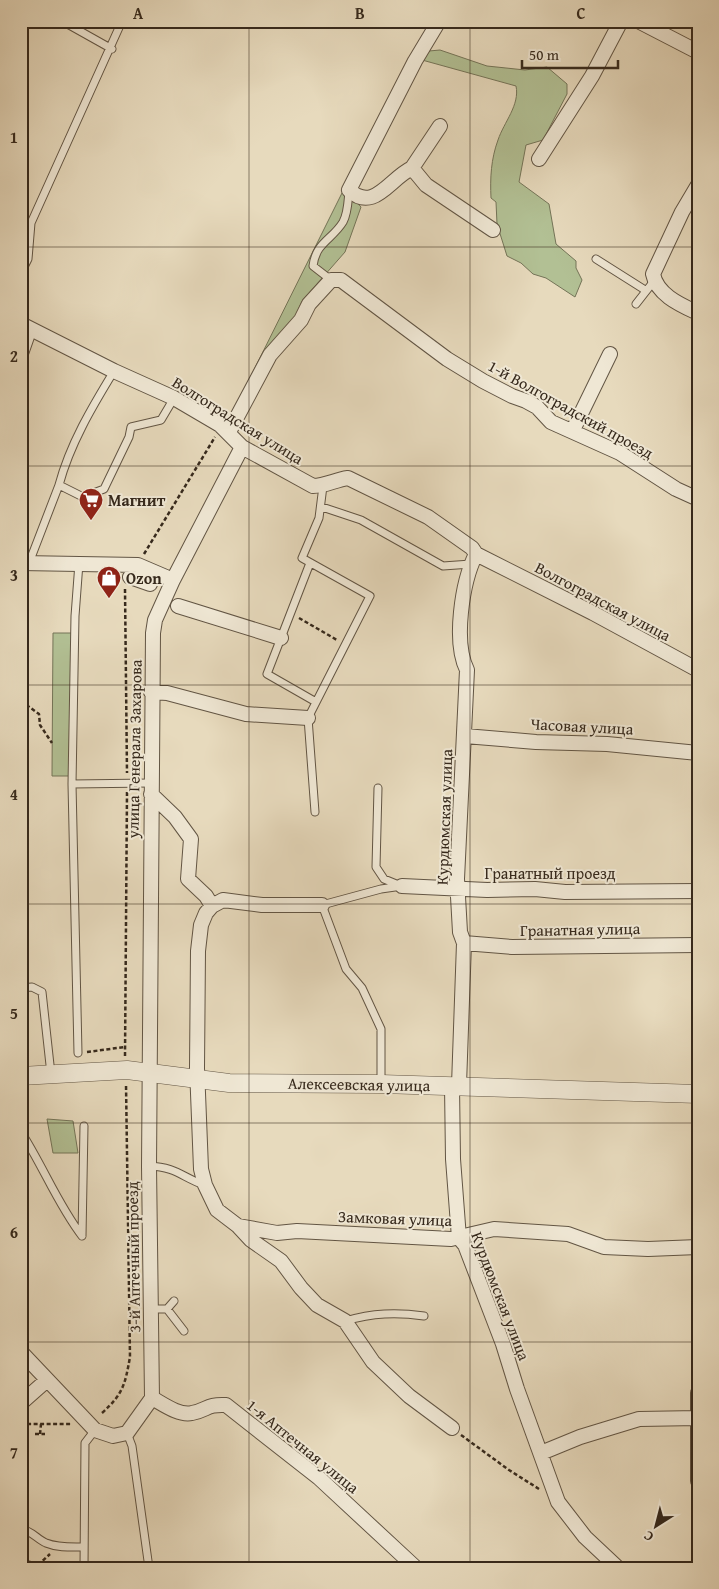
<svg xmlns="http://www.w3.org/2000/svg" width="719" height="1589" viewBox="0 0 719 1589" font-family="'Gentium Book Plus',serif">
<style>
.green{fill:#b2c094;stroke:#747458}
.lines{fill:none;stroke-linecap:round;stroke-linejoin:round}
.service-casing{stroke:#625544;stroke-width:9}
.minor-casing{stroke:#625544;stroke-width:16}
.tertiary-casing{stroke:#625544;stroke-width:19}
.path{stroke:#36291c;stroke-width:2.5;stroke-dasharray:4 2.5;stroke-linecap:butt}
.service{stroke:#efe7d4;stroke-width:7}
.minor{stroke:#efe7d4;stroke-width:14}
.tertiary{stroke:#efe7d4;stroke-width:18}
.grid{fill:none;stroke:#36291c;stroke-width:1;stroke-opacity:0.55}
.labels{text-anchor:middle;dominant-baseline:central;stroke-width:4;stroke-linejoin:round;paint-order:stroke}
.street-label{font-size:16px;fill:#36291c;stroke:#efe7d4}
.poi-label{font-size:16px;font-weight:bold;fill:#36291c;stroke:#efe7d4;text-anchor:start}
.neatline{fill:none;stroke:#36291c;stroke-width:2}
.grid-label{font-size:16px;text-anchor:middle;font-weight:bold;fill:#36291c}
</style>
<rect width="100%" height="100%" fill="#e7dabd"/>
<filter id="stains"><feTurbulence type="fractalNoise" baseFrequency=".004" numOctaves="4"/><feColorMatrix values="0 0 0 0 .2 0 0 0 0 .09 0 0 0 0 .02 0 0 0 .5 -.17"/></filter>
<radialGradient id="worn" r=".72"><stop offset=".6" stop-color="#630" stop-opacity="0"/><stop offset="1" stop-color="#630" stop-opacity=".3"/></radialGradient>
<path class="green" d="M440,50L487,66L525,70L547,67L567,84V94L543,140L526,145L519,182L549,204L556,244L576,261V268L582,280L575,297L546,278L533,274L521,263L507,256L497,224L496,202L491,198C490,178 491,159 498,140C504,122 520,105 516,86L422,60L429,51Z
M342,193L351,196L361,207L345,252L302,301L295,317L232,414Z
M53,633H72L70,776H52Z
M47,1119L73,1121L78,1153H53Z"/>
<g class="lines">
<defs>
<path id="service" d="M62,21L112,49
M596,259L645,290
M21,273L28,259L31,223L122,21
M331,280L313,266C316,242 332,240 343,222C348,213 348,201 349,191
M636,304L654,281
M21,364L33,330
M114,371C92,407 70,444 59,485L83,497L104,489L129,437L131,427L161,420L174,398
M322,507L361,520L443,566L471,564
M29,563L59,485
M310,563L267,674L316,702
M72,784L151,783
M378,788L376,867L384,879L401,886
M315,812L308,718L370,596L302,558L319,518L323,486
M21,950V974
M21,988L32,987L42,992L51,1074
M78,1053L72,784L75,616L79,563
M381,1083V1029L362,988L346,969L322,905L381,889L402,886
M21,1132C43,1166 58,1205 82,1236
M149,1166C176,1167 182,1177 204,1185
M21,1215V1219
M82,1236L84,1126
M151,1309H167L184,1331
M167,1309L174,1301
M345,1321C373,1313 396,1312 424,1316
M127,1433L132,1446L149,1568
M21,1529C32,1531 37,1539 46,1543C58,1548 72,1547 84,1547
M25,1568L29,1565
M84,1568L85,1443L95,1430"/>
<path id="minor" d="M439,21L415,61L349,190C374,213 389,179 412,168L426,185L493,230
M638,21L698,52
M539,159L592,76L621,21
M412,168L440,126
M698,185L682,212L653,274C657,295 681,305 698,313
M21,324L114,371L174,398L220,425L242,447L313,486C325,486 335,480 348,478L428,517L472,548L476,554L593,613L698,670
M573,430L610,354
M229,432L270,355L301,320L309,304L331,280H341L447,359L483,381L512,396L526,401L537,407L551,422L620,453L676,489L698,499
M21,563L138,565L173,580
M130,577L150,584
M178,606L281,638
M151,692L167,693L246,714L308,718
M465,736L536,742L607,744L698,753
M151,794L175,817L191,839L188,879L206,896L212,906
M402,886L487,890L535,889L565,892L698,891
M322,905H262L223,900L212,906L206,913L201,925L198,951L197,1068L201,1169L205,1185L217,1210L238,1226L251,1240L281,1261L301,1288L317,1305L345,1321L373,1362L409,1396L452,1428
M464,943L512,947L698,945
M459,1085L464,943L460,932L457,879L467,670C453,642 462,582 476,554
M452,1086L453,1159L459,1238L465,1245L503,1344L517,1389L558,1502L585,1537L618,1568
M238,1226L277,1233L297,1231L451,1239L494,1229L568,1234L604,1247L648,1249L698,1247
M21,1352L95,1430L113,1436L127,1433L152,1398L149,1166L153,633L155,620L173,580L242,447
M152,1398C163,1404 179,1416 192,1413C208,1410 206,1404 226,1405L319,1478L416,1568
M21,1403L47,1380
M698,1427V1393
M698,1428V1481
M541,1453L580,1437L639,1419L698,1418"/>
<path id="tertiary" d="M21,1076L127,1070L229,1083L381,1084L698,1094"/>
</defs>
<use href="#service" class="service-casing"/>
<use href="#minor" class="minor-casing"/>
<use href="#tertiary" class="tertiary-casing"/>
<path class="path" d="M144,554L215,437
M125,589L127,773
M299,618L337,640
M21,701L39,714L40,725L52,743
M87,1052L125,1047
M125,1056L127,791
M102,1413C123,1394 125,1385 130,1357L126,1084
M21,1426L26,1424H71
M35,1434H45
M40,1434L41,1424
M461,1435L509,1470L539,1489
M38,1565L50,1554"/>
<use href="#service" class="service"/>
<use href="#minor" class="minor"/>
<use href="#tertiary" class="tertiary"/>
</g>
<path class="grid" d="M249,21V1568M470,21V1568M21,247H698M21,466H698M21,685H698M21,904H698M21,1123H698M21,1342H698"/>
<defs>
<symbol id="supermarket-pin" viewBox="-11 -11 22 30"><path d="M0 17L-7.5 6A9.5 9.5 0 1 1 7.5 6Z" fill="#8f2418" stroke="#efe7d4"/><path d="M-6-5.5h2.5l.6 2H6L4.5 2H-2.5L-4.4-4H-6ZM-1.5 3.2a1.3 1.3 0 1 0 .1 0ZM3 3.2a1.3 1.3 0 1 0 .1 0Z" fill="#fff"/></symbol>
<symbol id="shop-pin" viewBox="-11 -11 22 30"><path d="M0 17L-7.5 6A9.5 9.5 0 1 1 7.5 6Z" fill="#8f2418" stroke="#efe7d4"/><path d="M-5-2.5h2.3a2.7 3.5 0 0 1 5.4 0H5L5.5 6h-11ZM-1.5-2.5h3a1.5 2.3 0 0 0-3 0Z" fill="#fff"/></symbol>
</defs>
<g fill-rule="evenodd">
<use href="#supermarket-pin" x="77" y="486" width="28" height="38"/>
<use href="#shop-pin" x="95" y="564" width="28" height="38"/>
</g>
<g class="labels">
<g class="street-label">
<text transform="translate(571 409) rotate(29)">1-й Волгоградский проезд</text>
<text transform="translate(238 420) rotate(32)">Волгоградская улица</text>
<text transform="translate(603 601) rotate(28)">Волгоградская улица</text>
<text transform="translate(582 726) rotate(3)">Часовая улица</text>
<text transform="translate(134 749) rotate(-89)">улица Генерала Захарова</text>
<text transform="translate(444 817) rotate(-88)">Курдюмская улица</text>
<text x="550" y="873">Гранатный проезд</text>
<text transform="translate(580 929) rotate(-1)">Гранатная улица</text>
<text transform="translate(359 1084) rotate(1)">Алексеевская улица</text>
<text transform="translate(395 1218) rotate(2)">Замковая улица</text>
<text transform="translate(133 1257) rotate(-91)">3-й Аптечный проезд</text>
<text transform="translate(501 1296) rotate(69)">Курдюмская улица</text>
<text transform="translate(303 1446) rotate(39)">1-я Аптечная улица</text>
</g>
<g class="poi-label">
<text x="108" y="500">Магнит</text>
<text x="126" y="578">Ozon</text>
</g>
</g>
<rect width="719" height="1589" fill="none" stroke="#e7dabd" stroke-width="55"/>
<g transform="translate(656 1526) rotate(216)" stroke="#efe7d4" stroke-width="4" paint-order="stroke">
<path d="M0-4L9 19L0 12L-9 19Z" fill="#36291c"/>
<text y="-8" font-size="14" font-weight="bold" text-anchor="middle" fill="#36291c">С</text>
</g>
<path d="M522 60v8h96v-8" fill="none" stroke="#36291c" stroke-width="2.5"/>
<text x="529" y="60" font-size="15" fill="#36291c" stroke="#efe7d4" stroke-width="4" paint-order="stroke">50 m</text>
<rect x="28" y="28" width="664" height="1534" class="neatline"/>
<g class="grid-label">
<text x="138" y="19">A</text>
<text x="360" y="19">B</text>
<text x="581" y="19">C</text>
<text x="14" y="143">1</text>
<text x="14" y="362">2</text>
<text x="14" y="581">3</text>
<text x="14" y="800">4</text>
<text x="14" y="1019">5</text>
<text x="14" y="1238">6</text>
<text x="14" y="1458">7</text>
</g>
<rect width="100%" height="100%" filter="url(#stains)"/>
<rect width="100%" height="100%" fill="url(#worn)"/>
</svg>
